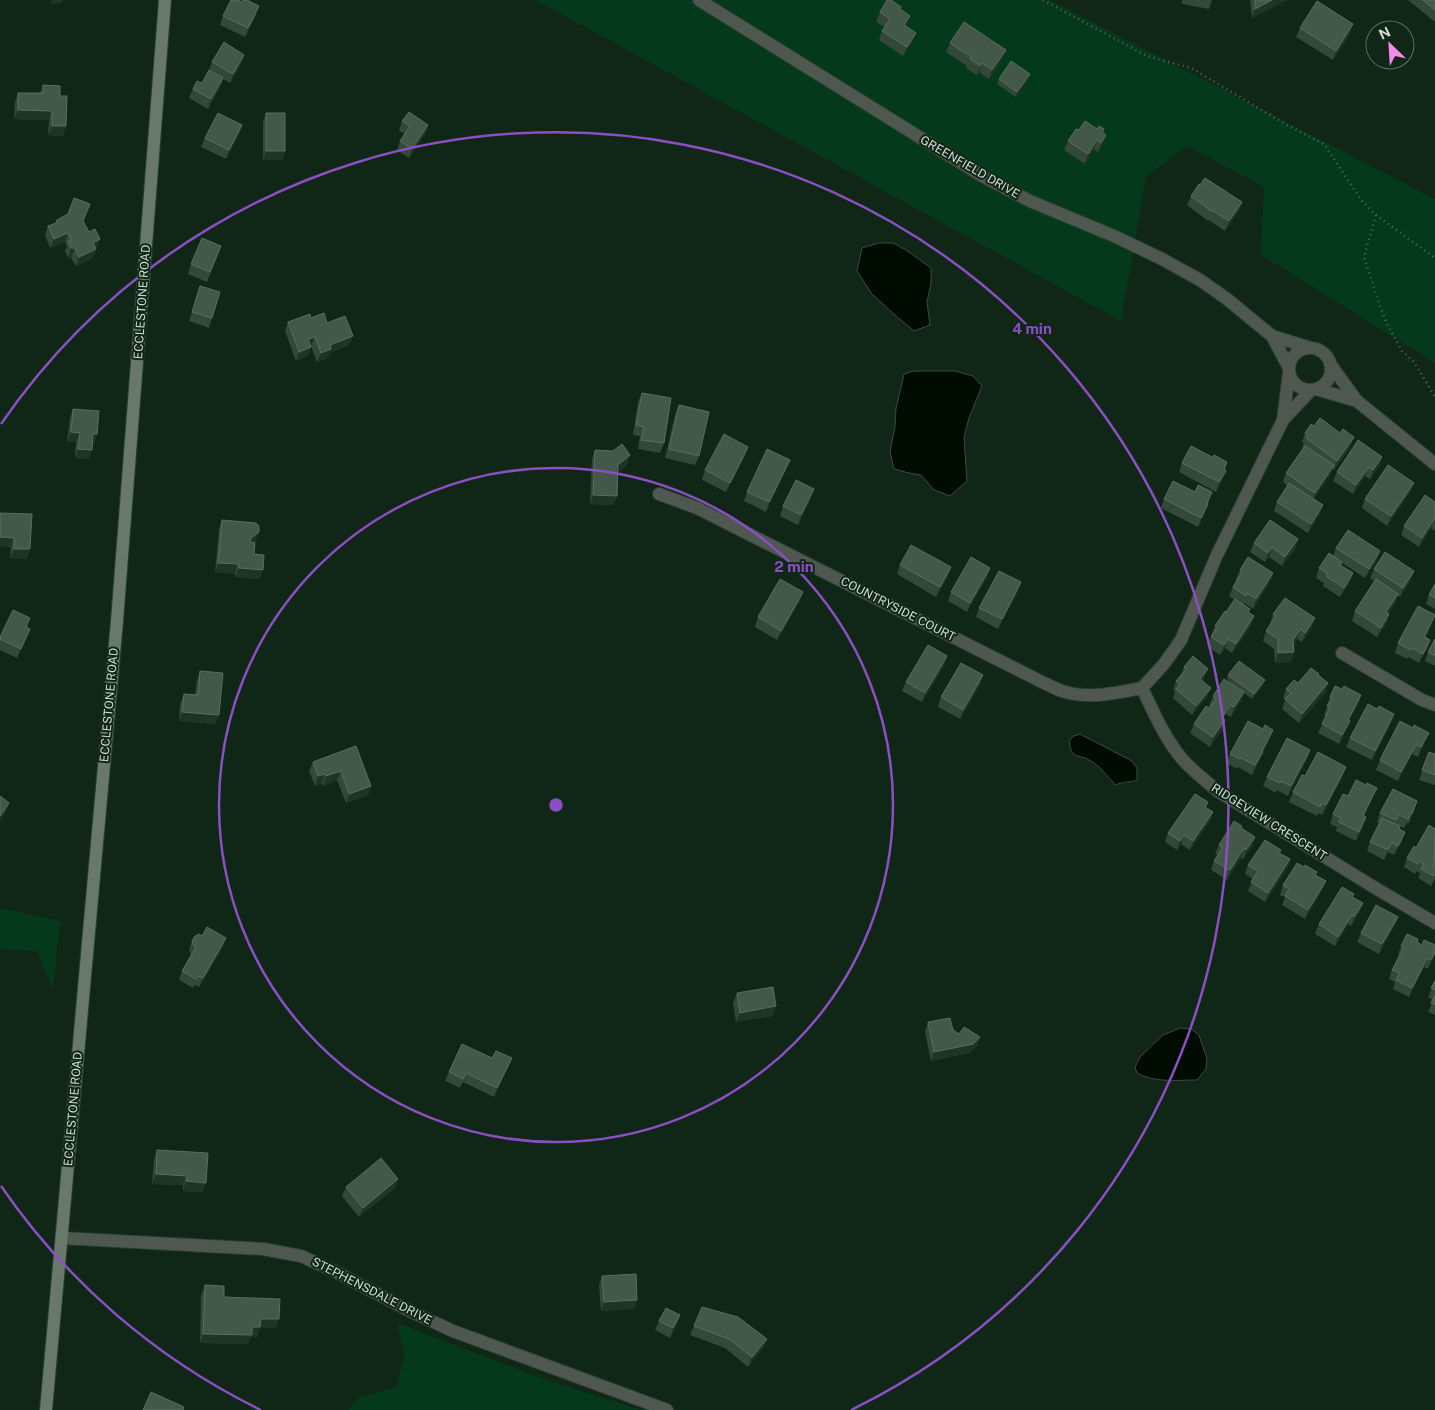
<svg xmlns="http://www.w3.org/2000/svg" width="1435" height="1410" viewBox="0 0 1435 1410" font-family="'Public Sans',sans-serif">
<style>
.green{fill:#05391b}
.water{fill:#000b01;stroke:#3e4a40}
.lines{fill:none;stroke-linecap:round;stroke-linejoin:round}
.minor-casing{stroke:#2b4031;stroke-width:14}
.secondary-casing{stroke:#2b4031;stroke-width:14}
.path{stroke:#586b5e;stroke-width:2.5;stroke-dasharray:1 4;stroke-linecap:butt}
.minor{stroke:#4e5850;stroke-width:12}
.secondary{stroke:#68786b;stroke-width:12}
.wall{fill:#334839}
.shaded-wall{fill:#1e3424}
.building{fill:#445849;stroke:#5a6d5e}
.ring{fill:none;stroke:#8c4fc3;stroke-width:2.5}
.labels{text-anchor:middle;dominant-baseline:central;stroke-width:4;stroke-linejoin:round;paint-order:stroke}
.street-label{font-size:12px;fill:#d0ddd2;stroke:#102617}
.centre{fill:#8c4fc3;stroke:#102617;stroke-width:2.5}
.ring-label{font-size:15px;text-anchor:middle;font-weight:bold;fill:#8c4fc3;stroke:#102617;stroke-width:4;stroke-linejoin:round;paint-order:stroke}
</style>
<rect width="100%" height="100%" fill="#102617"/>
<path class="green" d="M536,0H1050L1435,199V363L1261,255L1264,187L1187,146L1146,177L1121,321Z
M0,908L60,921L53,990L37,951L0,949Z
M397,1323L541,1378L641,1410H348L359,1397L397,1387L404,1355Z"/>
<path class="water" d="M879,243H893L906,250L931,268V283L927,302L930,325L914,331L896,316L871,293L857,271L862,248Z
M913,371H955L973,376L982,386L969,418L964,437L967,481L950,496L934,490L921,475L909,473L894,469L890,452L895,427L896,408L904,374Z
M1080,734L1132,761L1137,768V780C1130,783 1123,781 1116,785C1107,777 1101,766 1089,760C1085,757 1077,757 1074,754C1070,751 1069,743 1070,739L1074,736Z
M1180,1028L1191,1029L1199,1035L1207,1059L1206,1069L1197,1080C1177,1080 1154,1083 1137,1073L1135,1067L1140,1057L1163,1035Z"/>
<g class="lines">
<defs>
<path id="minor" d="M699,0L982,176L1030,201L1114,236L1162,259L1200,280L1227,299L1272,336L1289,368
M1272,336L1311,348
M1289 369a21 21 0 1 1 42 0a21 21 0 1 1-42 0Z
M1330,364L1357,401L1435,464
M1316,389L1357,401
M1283,420L1289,373
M659,494L697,508L1044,683C1051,686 1058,690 1065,692C1090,699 1117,693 1142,688
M1342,653L1422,700L1435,705
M1142,688C1154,713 1165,739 1183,760C1194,772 1207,782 1219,792L1377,889L1435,923
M1142,688L1164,664L1181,640L1216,557L1283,420L1311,390
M62,1238L263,1249L301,1256L334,1271L412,1312L453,1331L667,1410"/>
<path id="secondary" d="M46,1410L117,621L165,0"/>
</defs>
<use href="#minor" class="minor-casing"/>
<use href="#secondary" class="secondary-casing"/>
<path class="path" d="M1043,0L1147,56L1191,68L1287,125L1324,144L1362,201L1376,215L1435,258
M1376,215L1364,257L1381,309L1388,326L1402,351L1414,362L1435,397"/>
<use href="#minor" class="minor"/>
<use href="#secondary" class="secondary"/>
</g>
<path class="wall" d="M1182,0H1212L1209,9L1182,4Z
M1250,0H1287L1252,18Z
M1409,0H1435V22L1408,0Z
M901,7L900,10L910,16L906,27L916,33L912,42L903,56L879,40L882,31L885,27L876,22L880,12Z
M256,15L245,37L220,25L223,16Z
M1300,28L1350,34L1333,60L1296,37Z
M950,43L1006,50L1002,60L989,79L979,72L977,75L966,68L967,66L946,52Z
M212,62L241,64L230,83L223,79L220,87L208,109L189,98L193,89L202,83L209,70Z
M1030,74L1028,79L1016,97L997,84L999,79Z
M43,85L60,96L66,126L63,136L48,135L49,120L14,119L15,102L18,93H40Z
M266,113L285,151L282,160H263V122Z
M402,121L428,125L425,134L409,158L397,150L400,141L405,134L399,131Z
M242,125L239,134L226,159L201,147L205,138Z
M1097,129H1104L1103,132V144L1098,152L1094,149L1085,164L1064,150L1068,141L1079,130Z
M1191,196L1242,202L1238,212L1225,231L1209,220L1208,221L1187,205Z
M83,221L89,232L100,239L93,258L76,266L71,258H68L65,251L67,246L65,242L50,248L45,235L48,226Z
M218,255L207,282L188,274L191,264Z
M200,286L212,318L209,328L189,321Z
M311,318L327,323L349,345L330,353L328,358L317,362L311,346L308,356L296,361L285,331L288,322Z
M642,393L664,443L660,453L638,449L640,436L633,435L638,402Z
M679,405L699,456L695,465L665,458L675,415Z
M73,409L97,434L94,444L92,443L89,459L75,458L76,442H67L70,418Z
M1314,426L1351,446L1334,470L1332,469L1330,475L1314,499L1323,505L1320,514L1308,533L1274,511L1277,502L1288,486L1283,482L1286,473L1303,448L1302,447L1304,443L1302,442L1305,433Z
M748,447L745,456L726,492L702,480L705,470Z
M595,450L627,465L618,472L617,496L613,505L590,504L592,459Z
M1212,457L1227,462L1222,480L1216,492L1179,472L1182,463Z
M1382,457L1379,466L1370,479L1365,476L1353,494L1333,481L1337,472Z
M790,460L786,469L766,512L744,501L747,492Z
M1410,492L1387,526L1362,508L1365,499Z
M811,498L798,525L780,516L783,506Z
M1164,499L1209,501L1205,513L1198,527L1161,508Z
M1435,502V531L1431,528L1419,547L1401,535L1404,526Z
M0,513L30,549L27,559L10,558L11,547L0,546Z
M222,520L256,541L254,543V554L263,570L259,579L235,577V574L215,572L219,529Z
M1298,539L1295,549L1282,566L1269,557L1265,562L1250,552L1254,543Z
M1336,548L1377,560L1365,578L1342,563L1341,565L1353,573L1350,582L1340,597L1323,586L1324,583L1316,578L1319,568L1333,556Z
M900,565L948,576L936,597L897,574Z
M1374,569L1411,580L1400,597L1397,596L1395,603L1388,614L1386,624L1377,637L1352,621L1355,611L1374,581L1370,578Z
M1240,570L1273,573L1270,582L1253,609L1244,603L1243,605L1249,612L1251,626L1232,653L1225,648L1220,655L1207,646L1215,626L1226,612L1235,600L1229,596L1233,587L1237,580L1236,579Z
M987,577L967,612L948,601L951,592Z
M1435,584V609L1426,604L1429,595Z
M1018,592L998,629L976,617L979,608Z
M800,601L777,640L755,627L758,617Z
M1273,614L1312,628L1302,642L1297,639L1294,644V652L1291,662L1275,663L1274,649L1263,641L1266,631L1271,624H1270Z
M1432,624L1426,637L1430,640L1427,649L1419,663L1408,657L1407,659L1395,653L1398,643Z
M27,628L30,629L17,658L0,650V637Z
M1435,639V666L1425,661L1428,652Z
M947,656L944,666L922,702L902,691L906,682Z
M1184,667L1204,678L1203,681L1207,697L1192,715L1173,698L1175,692L1173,690L1176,681L1181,676Z
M200,671L216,724L179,721L180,704L184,694L195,695L197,680Z
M983,675L980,685L960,719L938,707L941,697Z
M1228,675L1263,685L1252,699L1244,693L1241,701L1231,717L1226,714L1223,719L1225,720L1222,730L1210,747L1190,733L1194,724L1211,706H1209L1213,696L1232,684L1227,679Z
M1319,675L1328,683L1325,693L1299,723L1282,709L1285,700L1283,698L1286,689Z
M1342,689L1361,695L1358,704L1349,720L1346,730L1339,744L1318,733L1326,716L1324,715L1330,697Z
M1391,723L1372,760L1346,747L1350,738Z
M1413,728L1425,742L1418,757L1412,754L1398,781L1376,770L1380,760Z
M1270,739L1263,752L1259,761L1252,775L1238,767L1237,769L1227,763L1230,754Z
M356,746L371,786L368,795L346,803L337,780L323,786L322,783L315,786L309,771L313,762Z
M1310,750L1307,759L1288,796L1277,790L1276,793L1263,786L1267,777Z
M1429,752L1435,754V785L1419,780Z
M1305,776H1343L1322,815L1318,813L1317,816L1289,802L1293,792Z
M1348,796L1373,797L1364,816L1363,826L1356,841L1336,831L1337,827L1330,824L1333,814Z
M1417,801L1409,823H1407L1404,828L1395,824L1399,829L1405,832L1402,841L1394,855L1388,852L1384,860L1367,851L1370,842L1380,823L1377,822L1380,813Z
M1208,802L1206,807L1213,812L1210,821L1190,850L1181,844L1177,850L1165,842L1168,833Z
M1429,825L1435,879L1431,886L1418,878L1420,873L1417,871L1415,874L1404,867L1407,858L1416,848Z
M1242,828L1255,837L1252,846L1243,859L1241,858L1227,880L1211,870L1214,861L1218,855L1215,854L1219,845Z
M1280,853L1290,859L1287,869L1265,902L1248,891L1253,879L1245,874L1248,865Z
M1316,875L1326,881L1322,890L1305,919L1282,905L1285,897L1280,895L1283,885Z
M1352,897L1363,903L1359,913L1351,926L1348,924L1335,946L1315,934L1319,924Z
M1398,917L1394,926L1379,954L1357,942L1361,933Z
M192,941L223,947L199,987L195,985L193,988L179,980L182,971L191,955L189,950Z
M1417,942L1422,945H1435V954L1428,969L1424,967L1409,997L1393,989L1395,982L1389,979L1392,970L1399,956L1398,955L1401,946Z
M1435,981V1015L1428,1012L1433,1000L1428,997Z
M737,993L773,1016L736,1022L733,1003Z
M928,1022L953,1030L959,1034L980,1037L977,1046L969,1053L931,1061L925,1032Z
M492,1058H512L508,1067L494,1097L463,1082L460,1088L445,1081L449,1072Z
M157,1150L203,1192L183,1191V1185L152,1184L154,1159Z
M346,1187L395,1188L359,1217L342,1196Z
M602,1276L637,1300L634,1309L601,1311L599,1285Z
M205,1285L224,1297L276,1328H260L257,1337L251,1336L248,1344L200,1343L201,1295Z
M680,1315L677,1324L670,1338L655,1330L659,1321Z
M694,1326L767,1339L763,1348L748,1367L725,1348L690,1335Z"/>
<path class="shaded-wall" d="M52,0H63L62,3L50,5Z
M1272,0H1287L1252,18L1255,9Z
M259,6L256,15L245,37L248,28Z
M910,16L907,25L901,35L904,25Z
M1353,24L1350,34L1333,60L1336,51Z
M916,33L912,42L903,56L907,47Z
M1006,50L1002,60L989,79L992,70Z
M244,55L241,64L230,83L233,74Z
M982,63L979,72L977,75L980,66Z
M1030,74L1028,79L1016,97L1017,92Z
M223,78L220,87L208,109L211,99Z
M18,110L52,111L49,120L14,119Z
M242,125L239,134L226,159L229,150Z
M428,125L425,134L409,158L412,149Z
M52,126H66L63,136L48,135Z
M1106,135L1103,144L1098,152L1101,143Z
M1097,140L1094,149L1085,164L1088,154Z
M266,151H285L282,160H263Z
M1242,202L1238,212L1225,231L1229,221Z
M68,233L65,242L50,248L54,239Z
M100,239L93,258L76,266L79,257L93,243Z
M71,248H75L71,258H68Z
M353,336L349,345L330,353L328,358L317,362L321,353L330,345Z
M315,337L311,346L308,339Z
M311,347L308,356L296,361L299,352Z
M71,432L80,433L76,442H67Z
M93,434H97L94,444L90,443Z
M1354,437L1351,446L1334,470L1337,461Z
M748,447L745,456L726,492L730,483Z
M78,449L92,450L89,459L75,458Z
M630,455L627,465L615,474L618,465Z
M1382,457L1379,466L1370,479L1373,470Z
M790,460L786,469L766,512L769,502Z
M1334,465L1330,475L1312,502L1315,493Z
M1369,467L1365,476L1353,494L1356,485Z
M1226,471L1222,480L1216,492L1219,482Z
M1414,483L1410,492L1387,526L1391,516Z
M814,489L811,498L798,525L801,515Z
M593,495L617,496L613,505L590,504Z
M1208,504L1205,513L1198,527L1201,518Z
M1323,505L1320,514L1308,533L1311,524Z
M1434,519L1431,528L1419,547L1422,538Z
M259,532L256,541L247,548L251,538Z
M0,537L14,538L11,547L0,546Z
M1298,539L1295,549L1282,566L1285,557Z
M1272,547L1269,557L1265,562L1268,553Z
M14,549H30L27,559L10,558Z
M1380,551L1377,560L1365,578L1369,569Z
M218,563L238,564L235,574L215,572Z
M951,567L948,576L936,597L940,587Z
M239,568L263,570L259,579L235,577Z
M990,568L987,577L967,612L970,603Z
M1414,571L1411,580L1400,597L1403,588Z
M1273,573L1270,582L1253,609L1256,599Z
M1353,573L1350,582L1340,597L1344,588Z
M1021,582L1018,592L998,629L1002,619Z
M803,592L800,601L777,640L781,631Z
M1398,594L1395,603L1382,622L1386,612Z
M1389,614L1386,624L1377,637L1381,628Z
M1254,616L1251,626L1232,653L1236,644Z
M1435,616L1432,624L1421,646L1424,637Z
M1315,618L1312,628L1302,642L1305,633Z
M1301,629L1297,639L1290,649L1293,640Z
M1228,639L1225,648L1220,655L1224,645Z
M1430,640L1427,649L1419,663L1423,654Z
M1294,652L1291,662L1275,663L1278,653Z
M947,656L944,666L922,702L925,693Z
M1208,669L1204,678L1197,688L1200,679Z
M983,675L980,685L960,719L963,710Z
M1265,680L1263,685L1252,699L1254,694Z
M1328,683L1325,693L1299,723L1302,714Z
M1211,688L1207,697L1192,715L1196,706Z
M1244,692L1241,701L1231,717L1234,707Z
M1361,695L1358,704L1345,729L1348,720Z
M1230,705L1226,714L1219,728L1222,718Z
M182,712L219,715L216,724L179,721Z
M1394,714L1391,723L1372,760L1375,751Z
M1225,720L1222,730L1210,747L1213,737Z
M1350,721L1346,730L1339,744L1342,735Z
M1273,730L1270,739L1263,752L1259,761L1252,775L1262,751Z
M1429,733L1425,742L1418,757L1421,747Z
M1416,745L1412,754L1398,781L1401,772Z
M1310,750L1307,759L1288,796L1291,786Z
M1346,767L1343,776L1322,815L1326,805Z
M341,771L337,780L323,786L326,776Z
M325,774L322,783L315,786L318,776Z
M371,786L368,795L346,803L349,794Z
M1377,788L1373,797L1359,824L1363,815Z
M9,803L6,812L0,821V816Z
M1213,812L1210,821L1190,850L1193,841Z
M1366,817L1363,826L1356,841L1359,832Z
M1405,832L1402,841L1394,855L1398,846Z
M1184,835L1181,844L1177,850L1180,841Z
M1255,837L1252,846L1243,859L1246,850Z
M1392,843L1388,852L1384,860L1388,850Z
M1244,848L1241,858L1227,880L1230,870Z
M1290,859L1287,869L1265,902L1268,893Z
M1326,881L1322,890L1305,919L1308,910Z
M1363,903L1359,913L1351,926L1354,917Z
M1352,915L1348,924L1335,946L1338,937Z
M1398,917L1394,926L1379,954L1382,944Z
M226,938L223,947L199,987L203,978Z
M1435,952L1434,956L1428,969L1431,960Z
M1427,958L1424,967L1409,997L1412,988Z
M776,1006L773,1016L736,1022L740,1013Z
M980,1037L977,1046L969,1053L931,1061L934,1052Z
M512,1058L508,1067L494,1097L497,1088Z
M156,1174L187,1176L183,1185L152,1184Z
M398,1179L395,1188L359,1217L363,1208Z
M186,1181L206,1183L203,1192L183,1191Z
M637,1300L634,1309L601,1311L604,1302Z
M680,1315L677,1324L670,1338L673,1328Z
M261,1319H279L276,1328H260L257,1337L251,1336L248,1344L200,1343L203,1334L252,1327Z
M767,1339L763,1348L748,1367L752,1357Z"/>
<path class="building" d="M231,0H238L242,2L243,0H247L259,6L248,28L223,16Z
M887,0H891L901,7L900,9L910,16L904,25L916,33L907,47L882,31L890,19L880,12Z
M1255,0H1272L1255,9Z
M1423,0H1435V10Z
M1317,1L1353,24L1336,51L1300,28Z
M964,22L1006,50L992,70L982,63L980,66L970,59L971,57L950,43Z
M224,42L244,55L233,74L212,62Z
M1011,61L1030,74L1017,92L999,79Z
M209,70L223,78L211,99L193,89L197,81L202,83Z
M43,85L60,86V96H67L66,126H52V111L18,110V93H43Z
M409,112L428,125L412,149L400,141L410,126L402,121Z
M218,113L242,125L229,150L205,138Z
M266,113H285V151H266Z
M1085,121L1097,129L1099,126L1104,129L1102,132L1106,135L1101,143L1097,140L1088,154L1068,141L1076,129L1079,130Z
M1205,178L1242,202L1229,221L1212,210L1211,211L1191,196L1199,184L1200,185Z
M74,198L90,204L83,221L89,232L95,229L100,239L93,243L96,249L79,257L75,248H71L68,241L71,240L68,233L54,239L48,226L56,223L57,220L68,214Z
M202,238L221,246L210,272L191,264Z
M200,286L220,292L212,318L192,312Z
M324,313L327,323L345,316L353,336L330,345L331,349L321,353L315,337L308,339L311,347L299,352L288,322L310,314L311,318Z
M642,393L671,398L664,443L641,440L644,427L636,425Z
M679,405L709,412L699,456L669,449Z
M73,409L99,411L97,434H93L92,450L78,449L80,433L71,432Z
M1320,418L1340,433L1343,429L1354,437L1337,461L1306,438L1308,435L1305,433L1311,424L1314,426Z
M724,434L748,447L730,483L705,470Z
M1358,440L1382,457L1373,470L1369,467L1356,485L1337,472Z
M622,444L630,455L618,465L617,496L593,495L595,450L613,451Z
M1191,446L1212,457L1214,455L1227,462L1224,469L1226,471L1219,482L1182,463Z
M1305,446L1334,465L1315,493L1286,473Z
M767,449L790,460L769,502L747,492Z
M1388,465L1414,483L1391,516L1365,499Z
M796,480L814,489L801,515L783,506Z
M1173,481L1195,492L1198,485L1212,492L1207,503L1208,504L1201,518L1164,499Z
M1289,483L1323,505L1311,524L1277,502Z
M1425,495L1435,502V519H1434L1422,538L1404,526Z
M0,513L32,514L30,549H14V538L0,537Z
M222,520L256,523L259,526V532L251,538L250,542L255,543L254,554L264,555L263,570L239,568L238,564L218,563Z
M1270,520L1298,539L1285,557L1272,547L1268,553L1254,543Z
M1348,530L1380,551L1369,569L1336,548Z
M911,545L951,567L940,587L900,565Z
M1385,552L1414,571L1403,588L1374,569Z
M1329,553L1342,562L1340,565L1353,573L1344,588L1326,576L1328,574L1319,568Z
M971,557L990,568L970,603L951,592Z
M1248,557L1273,573L1256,599L1247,593L1246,596L1233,587L1242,572L1240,570Z
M999,571L1021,582L1002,619L979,608Z
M780,579L803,592L781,631L758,617Z
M1376,579L1398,594L1386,612L1389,614L1381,628L1355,611Z
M1435,584V598L1429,595Z
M1285,598L1315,618L1305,633L1301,629L1293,640L1294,652L1278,653V639L1266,631L1276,616L1273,614Z
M1235,599L1250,609L1248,612L1254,616L1236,644L1228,639L1224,645L1211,637L1217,627L1215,626L1225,611L1226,612Z
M1418,606L1435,615L1424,637L1430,640L1423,654L1412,648L1410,650L1398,643Z
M13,610L30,618L26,627L30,629L21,649L0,639V637Z
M1435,639V656L1428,652Z
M928,645L947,656L925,693L906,682Z
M1193,656L1208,669L1200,679L1211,688L1196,706L1176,689L1180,684L1176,681L1186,669L1184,667Z
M1239,661L1265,680L1254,694L1228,675Z
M961,663L983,675L963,710L941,697Z
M1311,668L1319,674L1318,675L1328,683L1302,714L1285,699L1291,693L1286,689L1294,680L1298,683Z
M200,671L223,673L219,715L182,712L184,694L198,695Z
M1224,679L1244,692L1234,707L1230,705L1222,718L1225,720L1213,737L1194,724L1206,706L1209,708L1216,699L1213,696Z
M1335,686L1342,689L1344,686L1361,695L1348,720L1350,721L1342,735L1322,724L1330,707L1327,706L1332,698L1330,697Z
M1368,704L1377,709L1379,706L1394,714L1375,751L1350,738Z
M1248,721L1263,729L1265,725L1273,730L1262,751L1263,752L1255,765L1241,758L1240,759L1230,754Z
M1400,721L1413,728L1414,725L1429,733L1421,747L1416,745L1401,772L1380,760Z
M1287,738L1310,750L1291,786L1281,781L1280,783L1267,777Z
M356,746L371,786L349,794L341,771L326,776L325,774L318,776L313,762Z
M1318,752L1346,767L1326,805L1322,803L1320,807L1293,792L1302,775L1305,776Z
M1429,752L1435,754V775L1422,770Z
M1356,780L1366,785L1367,783L1377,788L1363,815L1366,817L1359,832L1339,822L1341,818L1333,814L1343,794L1348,796Z
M1393,789L1417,801L1412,814L1410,813L1408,819L1399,815L1396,820L1380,813Z
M1195,794L1208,802L1205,807L1213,812L1193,841L1184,835L1180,841L1168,833Z
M0,796L9,803L0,816Z
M1382,818L1400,826L1399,829L1405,832L1398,846L1392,843L1388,850L1370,842Z
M1234,821L1242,826L1241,828L1255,837L1246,850L1244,848L1230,870L1214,861L1223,847L1219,845Z
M1429,825L1435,829L1434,876L1421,869L1424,864L1420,861L1418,864L1407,858L1414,846L1416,848Z
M1265,840L1281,850L1279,853L1290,859L1268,893L1251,882L1258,871L1248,865Z
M1297,863L1304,867L1305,865L1317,872L1315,875L1326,881L1308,910L1285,896L1289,889L1283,885Z
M1342,887L1354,894L1352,897L1363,903L1354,917L1352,915L1338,937L1319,924Z
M1376,905L1398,917L1382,944L1361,933Z
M207,927L226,938L203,978L198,976L196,979L182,971L196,947L194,946L192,941L195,936L199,934L202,936Z
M1407,934L1418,939L1417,942L1422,945L1424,940L1435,945V952L1431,960L1427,958L1412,988L1396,980L1400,973L1392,970L1404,947L1401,946Z
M1435,981V990L1431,988Z
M773,987L776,1006L740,1013L737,993Z
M1435,995V1005L1431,1003Z
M950,1018L953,1030L959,1034L964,1027L980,1037L973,1044L934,1052L928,1022Z
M462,1044L492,1058L496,1051L512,1058L497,1088L466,1073L463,1079L449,1072Z
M157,1150L208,1153L206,1183L186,1181L187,1176L156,1174Z
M381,1158L398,1179L363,1208L346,1187Z
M636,1274L637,1300L604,1302L602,1276Z
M205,1285L224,1286V1297L280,1299L279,1319H261L260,1327H252V1335L203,1334Z
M702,1307L738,1317L767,1339L752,1357L729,1339L694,1326Z
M666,1308L680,1315L673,1328L659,1321Z
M151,1392L184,1407L183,1410H143Z"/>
<g class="ring">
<circle cx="556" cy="805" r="337"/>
<path d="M261 1410A673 673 0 0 1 1 1186M1 424A673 673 0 1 1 851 1410"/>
</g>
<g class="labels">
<g class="street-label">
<text transform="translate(970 167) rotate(30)">GREENFIELD DRIVE</text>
<text transform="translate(142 302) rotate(-86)">ECCLESTONE ROAD</text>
<text transform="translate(898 609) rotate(27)">COUNTRYSIDE COURT</text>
<text transform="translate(109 705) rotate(-85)">ECCLESTONE ROAD</text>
<text transform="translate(1269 822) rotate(32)">RIDGEVIEW CRESCENT</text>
<text transform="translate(73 1109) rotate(-85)">ECCLESTONE ROAD</text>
<text transform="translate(372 1291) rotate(27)">STEPHENSDALE DRIVE</text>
</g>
</g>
<circle cx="556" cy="805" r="8" class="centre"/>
<g class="ring-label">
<text x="1032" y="334">4 min</text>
<text x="794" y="572">2 min</text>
</g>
<g transform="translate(1390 45) rotate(335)"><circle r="24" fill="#102617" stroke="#5d6f62"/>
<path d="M0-4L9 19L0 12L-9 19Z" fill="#f888ea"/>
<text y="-8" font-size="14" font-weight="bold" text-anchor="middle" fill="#d0ddd2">N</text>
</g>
</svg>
